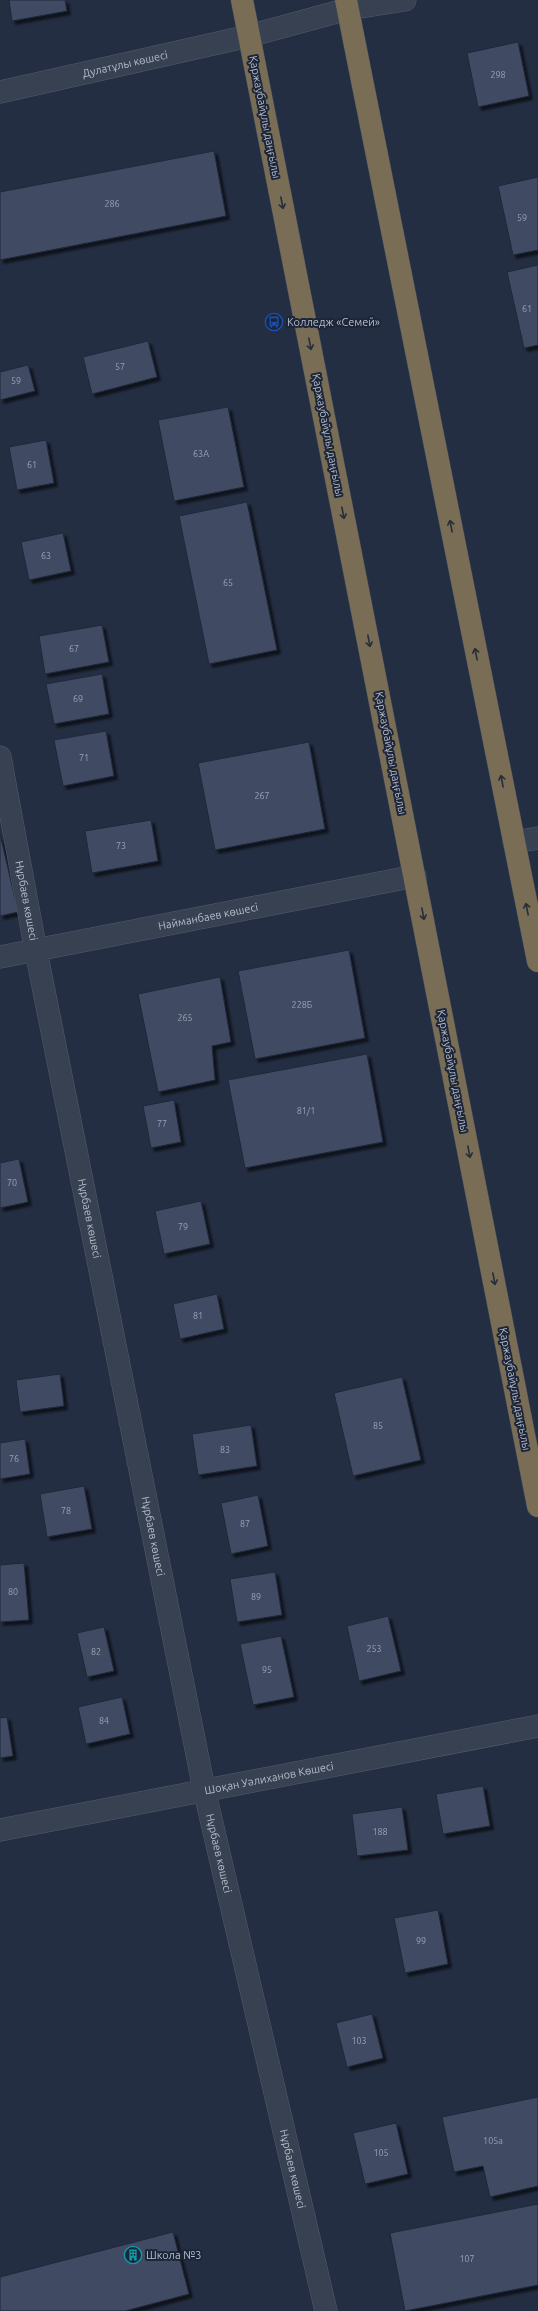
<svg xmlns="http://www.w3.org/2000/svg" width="538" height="2311" viewBox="0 0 538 2311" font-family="Ubuntu,sans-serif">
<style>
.building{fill:#404b63;stroke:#1f283a;filter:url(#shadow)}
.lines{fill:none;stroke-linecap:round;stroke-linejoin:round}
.minor-casing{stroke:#535c6d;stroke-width:23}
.highway-casing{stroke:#40495a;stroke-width:23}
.minor{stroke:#384152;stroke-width:22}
.highway{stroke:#796e55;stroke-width:22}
.oneway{stroke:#262d3b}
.labels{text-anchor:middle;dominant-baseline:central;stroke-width:4;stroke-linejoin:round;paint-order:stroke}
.number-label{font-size:9px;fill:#98a0b2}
.street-label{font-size:11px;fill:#b5bccc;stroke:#1d2638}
.poi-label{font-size:11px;fill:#b5bccc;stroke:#1d2638;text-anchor:start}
</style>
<defs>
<filter id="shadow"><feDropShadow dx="3.5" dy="3.5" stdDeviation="1" flood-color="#0009"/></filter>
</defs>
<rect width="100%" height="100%" fill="#242e43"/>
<path class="building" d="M9,0H65L67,11L12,21Z
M518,42L529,96L478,107L467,53Z
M214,151L226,216L0,260V192Z
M538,177V250L513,255L498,186Z
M538,265V345L524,348L507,272Z
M148,341L157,377L92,394L83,357Z
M28,365L35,391L0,400V372Z
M228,407L244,487L174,501L158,420Z
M46,440L54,483L17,490L9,447Z
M247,502L277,650L209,664L179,516Z
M63,533L71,571L29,580L21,542Z
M102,625L109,662L45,674L39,636Z
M102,674L109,714L54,724L46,684Z
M106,731L114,776L63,786L54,740Z
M309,742L325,829L215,850L198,763Z
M151,820L158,861L92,873L85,831Z
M0,834L18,912L0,916Z
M349,950L365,1038L255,1059L238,971Z
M220,977L231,1042L212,1046L215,1080L158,1092L138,994Z
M367,1054L383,1142L245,1168L228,1080Z
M174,1100L181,1142L151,1148L143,1106Z
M19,1159L28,1202L0,1208V1163Z
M201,1201L210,1244L164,1254L155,1211Z
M217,1294L224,1329L180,1339L173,1304Z
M60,1374L64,1406L20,1412L16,1380Z
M402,1377L421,1460L353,1476L334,1393Z
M251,1425L257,1466L198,1475L192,1434Z
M25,1439L30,1474L0,1479V1443Z
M84,1486L92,1529L47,1537L40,1494Z
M258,1495L268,1546L231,1554L221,1503Z
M24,1563L29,1620L0,1622V1565Z
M275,1572L282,1615L237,1622L230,1579Z
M388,1616L401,1671L359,1681L347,1626Z
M104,1627L114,1671L87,1677L77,1633Z
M281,1636L294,1697L253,1705L240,1644Z
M122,1697L130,1734L86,1744L78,1707Z
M7,1717L13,1756L0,1758V1718Z
M483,1786L490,1826L443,1834L436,1794Z
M402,1807L408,1850L357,1856L352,1814Z
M438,1910L448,1964L405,1973L394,1918Z
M372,2014L383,2058L347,2067L336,2023Z
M538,2097V2186L490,2197L483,2166L454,2172L442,2117Z
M396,2123L408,2174L365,2184L353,2133Z
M538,2204V2285L405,2311L390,2233Z
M173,2232L189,2294L125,2311H0V2277Z"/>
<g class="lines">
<defs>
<g id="minor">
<path id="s1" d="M0,92L249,36L348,9L405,0"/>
<path id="s2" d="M0,757L36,951L204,1789L326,2311"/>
<path d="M514,842L538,838"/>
<path id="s3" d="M0,957L415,876"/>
<path id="s4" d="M0,1830L538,1726"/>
</g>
<path id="highway" d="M242,0L538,1506
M346,0L538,961"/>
</defs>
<use href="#minor" class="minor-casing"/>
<use href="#highway" class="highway-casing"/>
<use href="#minor" class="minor"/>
<use href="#highway" class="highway"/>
</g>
<defs><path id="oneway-shaft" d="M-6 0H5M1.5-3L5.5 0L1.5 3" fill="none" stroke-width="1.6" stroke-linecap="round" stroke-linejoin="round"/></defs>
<g class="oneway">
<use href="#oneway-shaft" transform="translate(282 203) rotate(79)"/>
<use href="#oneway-shaft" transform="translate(310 344) rotate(79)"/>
<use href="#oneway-shaft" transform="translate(343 513) rotate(79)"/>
<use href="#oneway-shaft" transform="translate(451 526) rotate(-101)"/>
<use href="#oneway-shaft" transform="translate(369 641) rotate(79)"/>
<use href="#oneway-shaft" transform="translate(476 654) rotate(-101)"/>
<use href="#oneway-shaft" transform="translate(502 781) rotate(-101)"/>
<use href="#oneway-shaft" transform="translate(527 909) rotate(-101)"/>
<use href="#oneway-shaft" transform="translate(423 914) rotate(79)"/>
<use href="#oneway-shaft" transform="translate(469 1152) rotate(79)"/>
<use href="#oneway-shaft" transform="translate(494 1279) rotate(79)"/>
</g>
<defs>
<symbol id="bus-ring" viewBox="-11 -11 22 22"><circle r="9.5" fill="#1d2638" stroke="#1a4fb4" stroke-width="1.5"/><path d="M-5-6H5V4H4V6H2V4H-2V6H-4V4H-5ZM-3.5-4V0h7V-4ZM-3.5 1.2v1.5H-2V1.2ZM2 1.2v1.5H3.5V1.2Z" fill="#1a4fb4"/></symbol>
<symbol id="building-ring" viewBox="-11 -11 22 22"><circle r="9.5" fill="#1d2638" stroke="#0f9aa8" stroke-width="1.5"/><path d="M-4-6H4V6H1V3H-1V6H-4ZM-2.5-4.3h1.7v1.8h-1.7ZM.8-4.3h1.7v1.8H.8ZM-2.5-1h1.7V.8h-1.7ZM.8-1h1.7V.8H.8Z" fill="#0f9aa8"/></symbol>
</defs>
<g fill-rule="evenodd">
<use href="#bus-ring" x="264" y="312" width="20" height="20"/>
<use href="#building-ring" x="123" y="2245" width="20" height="20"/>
</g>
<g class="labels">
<g class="number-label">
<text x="498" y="75">298</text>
<text x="112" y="204">286</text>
<text x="522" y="218">59</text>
<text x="527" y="309">61</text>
<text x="120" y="367">57</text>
<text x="16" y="381">59</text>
<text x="201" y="454">63А</text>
<text x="32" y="465">61</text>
<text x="46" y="556">63</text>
<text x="228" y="583">65</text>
<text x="74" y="649">67</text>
<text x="78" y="699">69</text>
<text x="84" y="758">71</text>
<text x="262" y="796">267</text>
<text x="121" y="846">73</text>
<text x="302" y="1005">228Б</text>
<text x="185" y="1018">265</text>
<text x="306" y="1111">81/1</text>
<text x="162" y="1124">77</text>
<text x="12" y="1183">70</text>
<text x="183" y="1227">79</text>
<text x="198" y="1316">81</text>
<text x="378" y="1426">85</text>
<text x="225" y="1450">83</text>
<text x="14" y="1459">76</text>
<text x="66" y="1511">78</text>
<text x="245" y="1524">87</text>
<text x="13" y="1592">80</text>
<text x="256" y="1597">89</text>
<text x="374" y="1649">253</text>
<text x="96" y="1652">82</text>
<text x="267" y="1670">95</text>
<text x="104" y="1721">84</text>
<text x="380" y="1832">188</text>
<text x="421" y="1941">99</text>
<text x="359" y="2041">103</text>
<text x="493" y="2141">105а</text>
<text x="381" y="2153">105</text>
<text x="467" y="2259">107</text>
</g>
<g class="street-label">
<text stroke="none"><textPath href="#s1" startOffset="128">Дулатұлы көшесі</textPath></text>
<text transform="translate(265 117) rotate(79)">Қаржаубайұлы даңғылы</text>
<text transform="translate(328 435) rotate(79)">Қаржаубайұлы даңғылы</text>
<text transform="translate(391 753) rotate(79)">Қаржаубайұлы даңғылы</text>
<text stroke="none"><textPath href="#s2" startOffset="146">Нұрбаев көшесі</textPath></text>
<text stroke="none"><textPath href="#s3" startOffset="212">Найманбаев көшесі</textPath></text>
<text transform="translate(453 1071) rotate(79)">Қаржаубайұлы даңғылы</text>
<text stroke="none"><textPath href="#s2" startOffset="470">Нұрбаев көшесі</textPath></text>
<text transform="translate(515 1389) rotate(79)">Қаржаубайұлы даңғылы</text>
<text stroke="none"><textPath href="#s2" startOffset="794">Нұрбаев көшесі</textPath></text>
<text stroke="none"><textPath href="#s4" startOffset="274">Шоқан Уәлиханов Көшесі</textPath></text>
<text stroke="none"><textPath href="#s2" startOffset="1118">Нұрбаев көшесі</textPath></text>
<text stroke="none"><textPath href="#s2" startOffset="1442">Нұрбаев көшесі</textPath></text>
</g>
<g class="poi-label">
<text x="287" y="322">Колледж «Семей»</text>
<text x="146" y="2255">Школа №3</text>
</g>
</g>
</svg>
